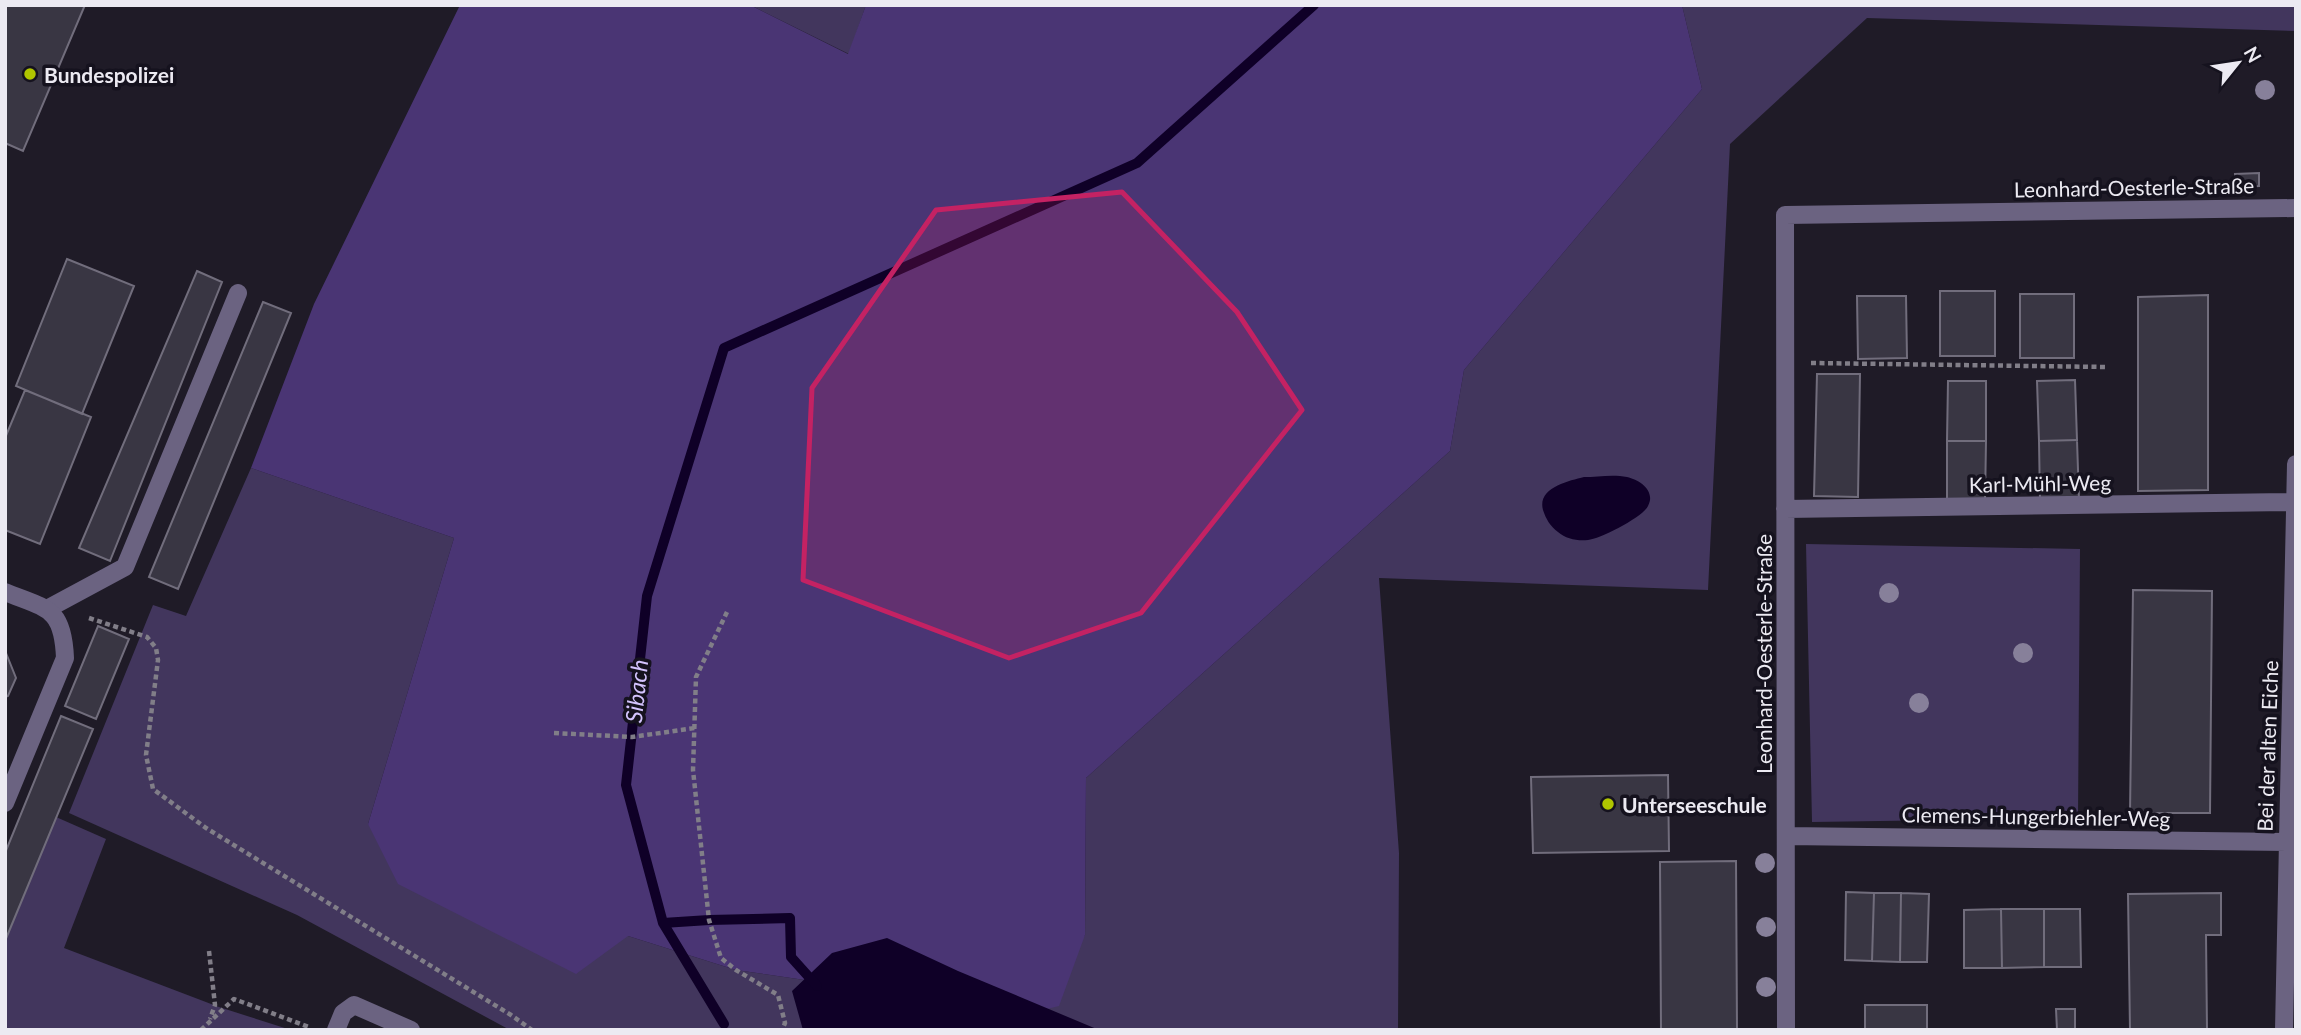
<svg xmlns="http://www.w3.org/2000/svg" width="2301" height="1035" viewBox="0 0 2301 1035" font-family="Lato,sans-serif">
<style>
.green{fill:#42365d}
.forest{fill:#4a3574}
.water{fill:#0f0027}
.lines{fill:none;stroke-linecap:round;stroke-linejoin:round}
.stream{stroke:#0f0027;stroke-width:10}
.building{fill:#393643;stroke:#716d7c;stroke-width:2}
.path{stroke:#817e88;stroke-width:4.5;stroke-dasharray:5 3.5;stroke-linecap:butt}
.lane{stroke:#6b6381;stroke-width:18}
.street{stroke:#6b6381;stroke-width:18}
.tree{fill:#87809a}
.marked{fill:#c42263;fill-opacity:0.2;stroke:#c42263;stroke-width:5;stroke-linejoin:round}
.poi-dot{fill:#b0c500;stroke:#15121e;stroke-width:2.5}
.labels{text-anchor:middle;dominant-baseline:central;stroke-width:7;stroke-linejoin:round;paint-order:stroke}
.poi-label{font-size:21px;font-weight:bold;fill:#eceaf2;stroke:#15121e;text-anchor:start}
.street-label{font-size:21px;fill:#eceaf2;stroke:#15121e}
.water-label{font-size:23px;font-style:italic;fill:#d3c3fd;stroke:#15121e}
</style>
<rect width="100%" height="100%" fill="#1f1b27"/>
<path class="green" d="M750,5H866L849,54Z
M1682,5H2296V31L1867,18L1730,144L1708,590L1379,578L1399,853L1398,1030H510L297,915L69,813L153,605L186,616L251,468L454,538L368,824L628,936L736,970L1030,1013L1085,935L1086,778L1450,451L1464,370L1702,89Z
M1806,544L2080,549L2078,818L1812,822Z
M56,817L106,839L64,948L219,1007L291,1030H5V941Z"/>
<path class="forest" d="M460,5H750L848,54L866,5H1682L1702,89L1464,370L1450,451L1086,778L1085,935L1059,1006L1030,1013L736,970L628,936L576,974L398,884L368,824L454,538L251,468L314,304Z"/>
<path class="water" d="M1584,477C1597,477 1613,474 1627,477C1640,480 1656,491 1648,506C1643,517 1600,539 1588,540C1577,541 1566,539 1558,532C1550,526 1546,519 1543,510C1537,488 1568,481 1584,477Z
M887,938L958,971L1099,1030H803L792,991L832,953Z"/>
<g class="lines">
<path class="stream" d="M663,923L709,920L790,918L791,957L817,986
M724,1024L663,923L626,785L647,596L724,348L1137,163L1314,5"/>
</g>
<path class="building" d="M5,5H85L23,151L5,143Z
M2259,173V186L2236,187L2235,174Z
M67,259L134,286L82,414L16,386Z
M197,271L222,282L110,561L79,548Z
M1940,291H1995V356H1940Z
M2020,294H2074V358H2020Z
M2208,295V490L2138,491V297Z
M1857,296H1906L1907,358L1858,359Z
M263,302L291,313L178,589L149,577Z
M1817,374H1860L1858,497L1814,496Z
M2075,380L2077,440L2039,441L2037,381Z
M1948,381H1986V441H1947Z
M25,390L91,417L40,544L5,530V438Z
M2077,440L2079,500L2040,501L2039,441Z
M1947,441H1986L1985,502L1947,501Z
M2133,590L2212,591L2210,813H2130Z
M98,626L129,639L96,719L65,706Z
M6,653L16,678L8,696L5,697Z
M61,716L93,729L5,941V853Z
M1668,775L1669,851L1533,853L1531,777Z
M1736,861L1737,1030H1661L1660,862Z
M1846,892L1874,893L1872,961L1845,960Z
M1874,893H1901L1900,962L1872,961Z
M1901,893L1929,894L1927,962H1900Z
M2221,893V935H2206L2207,1030H2130L2128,894Z
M2001,909H2044V967L2002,968Z
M2001,909L2002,968H1964V910Z
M2044,909H2080L2081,967H2044Z
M1865,1005H1927V1030H1865Z
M2056,1009H2075V1030H2057Z"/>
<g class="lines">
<path class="path" d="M1811,363L2106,367
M727,612L696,677L693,770L709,920L721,958L736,970L778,995L785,1023L782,1030
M89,618L147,637L156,648L158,660L146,755L153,789L206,828L511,1015L532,1030
M554,733L632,737L695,728
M209,951L215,1005L210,1019
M201,1030L234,999L309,1027"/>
<path class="lane" d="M47,609L125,567L238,293"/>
<path class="street" d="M1785,509L2294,502
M5,592C47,609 63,607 65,658L5,803
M1786,836L2287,842
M336,1030L343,1013L354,1005L411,1030
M1786,1030L1785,215L2296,208
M2284,1030L2296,464"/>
</g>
<g class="tree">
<circle cx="2265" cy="90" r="10"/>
<circle cx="1889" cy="593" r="10"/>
<circle cx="2023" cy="653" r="10"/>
<circle cx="1919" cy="703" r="10"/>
<circle cx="1765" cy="863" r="10"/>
<circle cx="1766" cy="927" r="10"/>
<circle cx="1766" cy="987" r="10"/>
</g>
<path class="marked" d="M1122,192L1237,312L1302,410L1141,613L1009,658L803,580L812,388L936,210Z"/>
<g class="poi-dot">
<circle cx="30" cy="74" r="7"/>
<circle cx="1608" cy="804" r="7"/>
</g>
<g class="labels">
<g class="poi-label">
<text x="44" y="74">Bundespolizei</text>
<text x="1622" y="804">Unterseeschule</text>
</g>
<g class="street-label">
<text transform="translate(2134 187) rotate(-1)">Leonhard-Oesterle-Straße</text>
<text transform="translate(2040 483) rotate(-1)">Karl-Mühl-Weg</text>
<text transform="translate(1763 654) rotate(-90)">Leonhard-Oesterle-Straße</text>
<text transform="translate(2267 746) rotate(-88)">Bei der alten Eiche</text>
<text transform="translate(2036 816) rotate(1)">Clemens-Hungerbiehler-Weg</text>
</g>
<g class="water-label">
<text transform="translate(636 691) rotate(-84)">Sibach</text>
</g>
</g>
<rect width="2301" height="1035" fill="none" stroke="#eceaf2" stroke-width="14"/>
<g transform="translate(2238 63) rotate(60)" stroke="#15121e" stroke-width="5" paint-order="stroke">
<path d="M0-5L12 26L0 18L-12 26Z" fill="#eceaf2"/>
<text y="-10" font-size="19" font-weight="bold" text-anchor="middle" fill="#eceaf2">N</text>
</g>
</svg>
